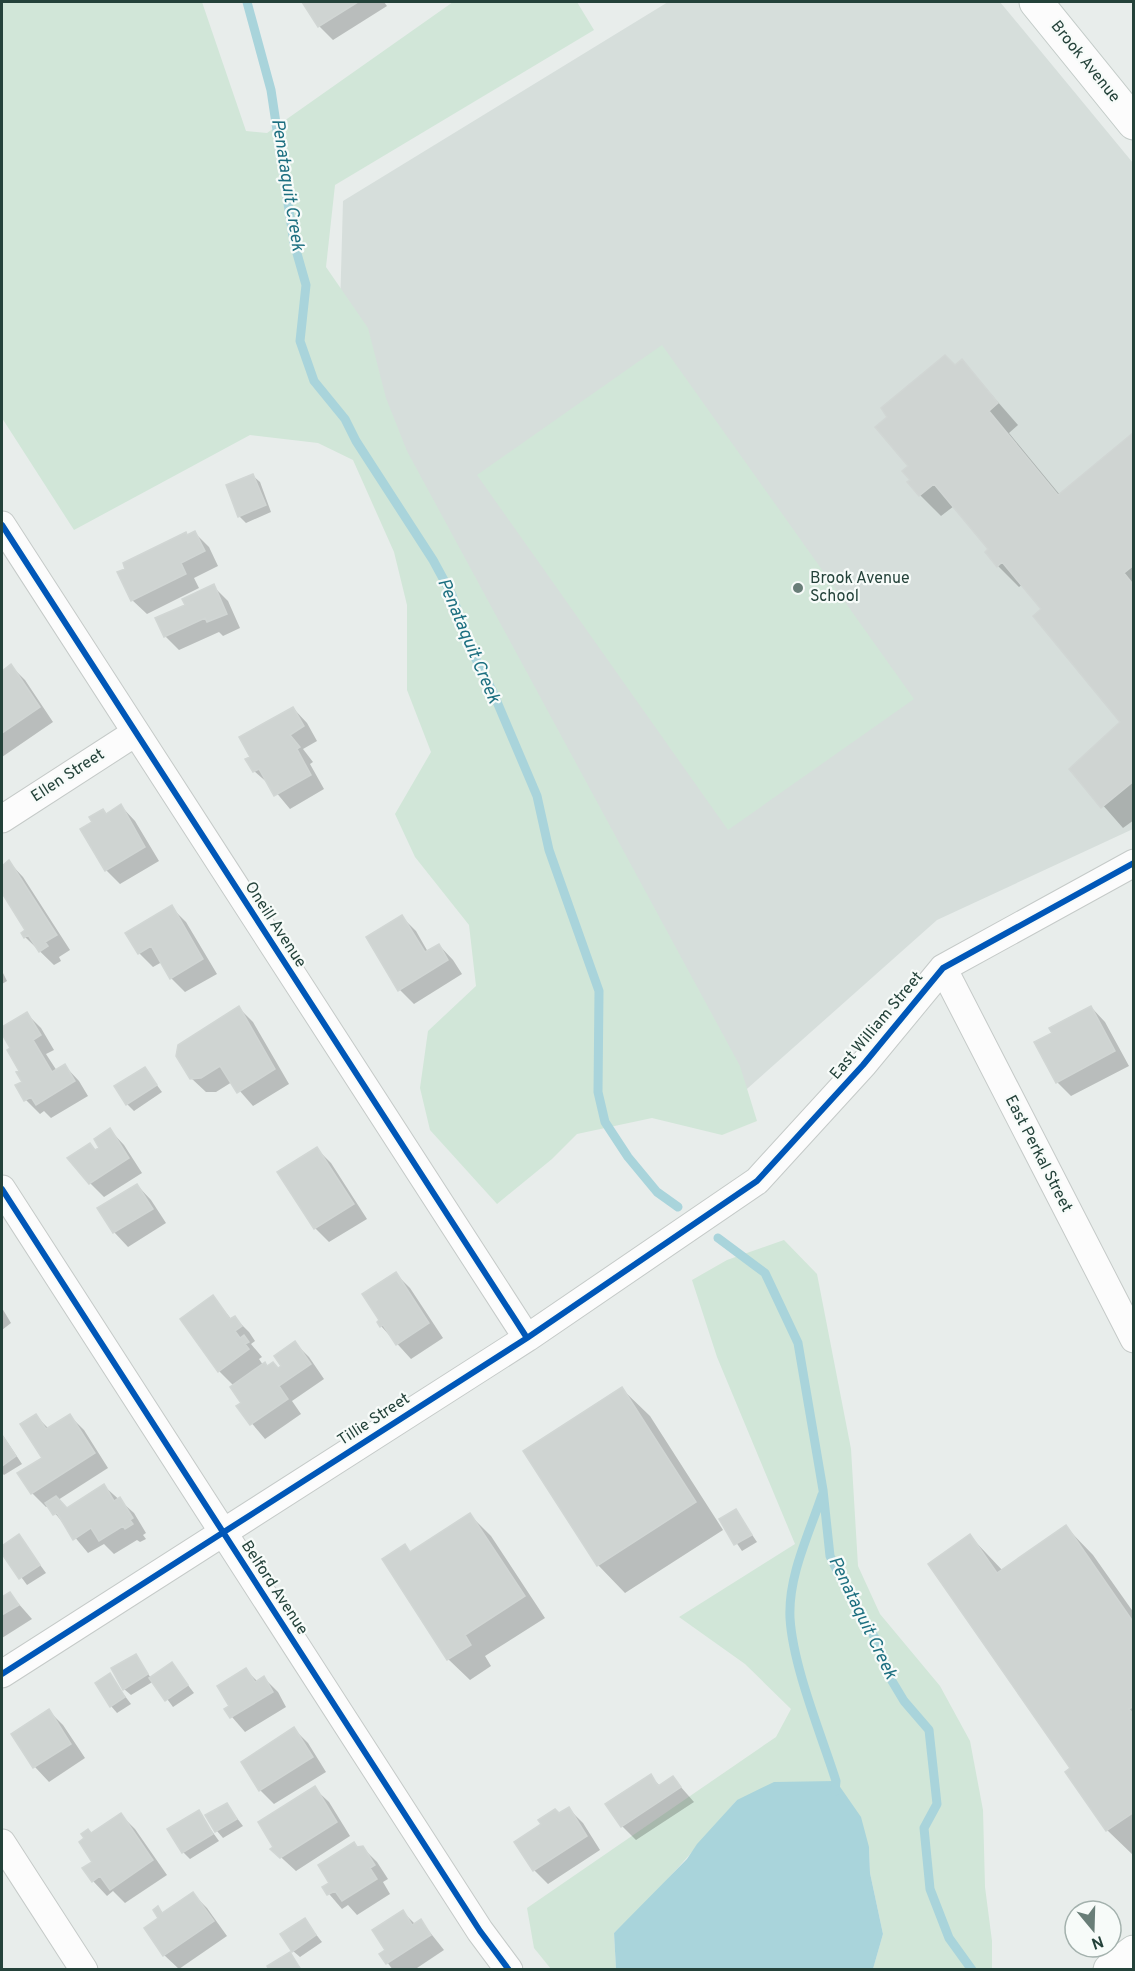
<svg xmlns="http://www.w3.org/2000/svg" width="1135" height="1971" viewBox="0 0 1135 1971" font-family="Overpass,sans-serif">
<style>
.built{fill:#d6dedb}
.green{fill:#d1e6d8}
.water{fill:#a9d4db}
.shadow{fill:#0003}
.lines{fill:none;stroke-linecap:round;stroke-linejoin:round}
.stream{stroke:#a9d4db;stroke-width:9}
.building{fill:#cfd4d2;stroke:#d1d6d4;stroke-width:1.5}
.street-casing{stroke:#c5cac8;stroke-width:29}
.secondary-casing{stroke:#c3cbc8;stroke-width:35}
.street{stroke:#fcfcfc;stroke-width:27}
.secondary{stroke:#fcfcfc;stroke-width:33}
.cycleway-casing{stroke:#f7fbf9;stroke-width:10}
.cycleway{stroke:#0057b8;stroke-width:6}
.poi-dot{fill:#697e78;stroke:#f7fbf9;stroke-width:2}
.labels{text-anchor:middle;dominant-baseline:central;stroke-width:4.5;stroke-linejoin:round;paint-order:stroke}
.street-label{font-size:16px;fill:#24423a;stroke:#f7fbf9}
.poi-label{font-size:16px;fill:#24423a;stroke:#f7fbf9;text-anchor:start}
.water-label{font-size:18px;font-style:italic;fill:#1c6f80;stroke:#f7fbf9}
</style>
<rect width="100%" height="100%" fill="#e8edeb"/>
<path class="built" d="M668,2H1000L1133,163V829L937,920L730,1104L339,346L343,201Z"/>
<path class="green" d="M2,2H202L246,131L267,133L453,2H577L594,30L335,185L326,267L368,328L386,398L407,451L740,1066L757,1121L722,1135L652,1118L577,1134L552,1159L497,1204L430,1130L420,1088L428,1031L476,986L469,925L415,857L395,814L431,752L407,690V605L394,552L353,460L318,443L250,435L74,530L2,418Z
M662,345L914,699L728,830L477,475Z
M784,1240L817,1274L851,1449L858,1566L880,1614L940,1686L970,1741L983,1810L985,1887L992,1941V1969H873L883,1934L870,1873L869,1847L737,1800C697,1846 659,1892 614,1933L616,1969H551L534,1948L527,1908L776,1737L791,1709L745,1664L679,1617L795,1544L717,1357L692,1280L727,1260Z"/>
<path class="water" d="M836,1781L861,1817L869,1847L870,1873L883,1934L873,1969H616L614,1933L687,1859L697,1844L737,1800L774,1782Z"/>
<path class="shadow" d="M303,2H384L387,6L333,40L319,26Z
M962,361L1018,425L1009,433L1060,495L1134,434V820L1123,828L1071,769L1122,722L1044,609L1023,584L1019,587L998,566L990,550L954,506L941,516L920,495L912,480L910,466L955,367Z
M253,476L260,482L271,512L246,523L239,516Z
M195,533L209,547L218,566L194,578L199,588L147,614L132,600L188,536Z
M213,586L228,601L240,628L223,636L219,632L179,650L165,636L187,606Z
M11,666L25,680L53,722L2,757V672Z
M293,708L307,723L317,741L303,749L313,762L310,764L324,789L290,809L270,785L254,771L252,757Z
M121,806L135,821L159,861L120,884L106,870Z
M9,862L23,877L70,950L59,957L61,961L54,965L25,937L28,931L2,890V867Z
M171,907L186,922L217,974L185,992L171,978L162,962L153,967L139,953Z
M402,917L416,931L428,952L439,945L453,960L462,974L414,1004L400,990Z
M2,971L7,981L2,984Z
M1091,1007L1105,1022L1129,1066L1071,1096L1057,1082L1054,1034Z
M239,1008L253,1022L289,1084L253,1106L232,1082L216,1092H206L191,1078Z
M27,1014L41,1028L54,1050L46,1054L57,1071L65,1066L79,1081L88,1096L51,1118L44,1111L40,1114L26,1100L21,1072L2,1031Z
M145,1069L162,1092L134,1111L127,1104Z
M110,1130L124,1145L142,1173L104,1197L90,1183V1145L96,1151L101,1148Z
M317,1149L331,1163L367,1219L329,1242L315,1228Z
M137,1185L151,1200L166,1223L128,1247L114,1232Z
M396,1274L410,1288L443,1338L411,1359L381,1326Z
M213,1297L232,1320L235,1318L249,1332L255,1341L251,1344L262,1357L259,1359L263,1365L279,1369L295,1343L309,1357L324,1379L292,1401L301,1414L265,1439L238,1407L243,1403L234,1386L219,1371Z
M2,1308L11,1323L2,1330Z
M622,1389L650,1416L723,1530L625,1593L598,1565Z
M36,1416L49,1429L70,1416L84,1430L108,1468L58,1500L67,1509L104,1486L134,1513L146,1533L143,1535L146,1539L140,1542L137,1540L114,1554L104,1544L88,1553L49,1506L46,1507L32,1493L44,1458Z
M2,1434L22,1464L4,1475L2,1473Z
M736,1511L757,1542L742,1551L721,1520Z
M470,1515L491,1536L545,1618L485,1656L491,1666L470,1680L448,1659L384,1560L405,1546L411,1553Z
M1066,1527L1093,1555L1134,1613V1856L1107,1830L1067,1772L1072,1769L970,1536L1003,1571Z
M19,1536L46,1573L27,1585L2,1551V1547Z
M10,1594L32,1619L2,1638V1597Z
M135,1656L151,1678L172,1664L194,1693L173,1707L154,1681L131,1695L124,1689Z
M246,1670L258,1682L264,1678L278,1692L286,1707L245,1732L226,1710L231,1706Z
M109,1675L131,1704L117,1713L111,1706Z
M49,1711L63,1725L85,1758L49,1782L35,1767L13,1735Z
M294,1729L308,1743L326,1772L274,1804L260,1790Z
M650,1776L660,1786L673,1778L694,1802L636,1840L622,1826Z
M314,1788L329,1802L350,1836L296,1871L272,1849Z
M227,1805L243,1826L223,1838L217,1831Z
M569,1809L583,1823L600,1850L548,1884L534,1870Z
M198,1812L219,1841L190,1859L183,1852Z
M121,1815L135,1829L167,1875L125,1903L113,1891L107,1896L93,1881L94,1862L92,1835Z
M354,1844L359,1848H363L377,1862L388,1879L383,1882L390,1894L357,1915L348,1905L342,1909L324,1888L331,1883Z
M193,1894L207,1908L227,1936L179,1969L164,1955L158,1908L164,1914Z
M403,1912L415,1924L421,1921L444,1950L414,1970H393L381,1954L387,1950Z
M304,1919L322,1942L300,1957L293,1951Z
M290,1954L302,1970H271Z"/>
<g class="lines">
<path class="stream" d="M247,2L271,90L294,243L306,285L300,341L314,381L345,419L356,441L433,560L452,595L471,650L492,690L537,796L549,850L599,991L598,1092L605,1122L628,1157L657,1192L678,1207
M718,1238L765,1273L798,1343L823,1490L830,1556L848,1593L878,1643L889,1676L904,1701L929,1730L937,1804L924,1828L930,1889L949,1938L972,1970
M822,1495C809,1534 788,1576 790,1618C793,1667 821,1734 836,1781L835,1791"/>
</g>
<path class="building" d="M302,2H358L318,27Z
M945,355L955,365L962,359L998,403L989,411L1058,495L1134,432V565L1124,573L1132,583L1134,581V781L1101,808L1069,769L1120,722L1033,616L1041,609L1002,562L997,567L985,552L988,549L934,484L919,496L907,482L910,480L902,471L908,466L875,427L887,417L881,408Z
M253,474L266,505L238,517L226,485Z
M195,531L205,551L181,563L186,574L131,601L117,572L125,569L123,563L186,532L187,535Z
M214,584L227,614L207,622L205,618L164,637L155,618L185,605L182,599Z
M11,664L40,707L2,733V671Z
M293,707L304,726L290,735L300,747L297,749L311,775L274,796L259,769L253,772L245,759L250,757L239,737Z
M121,804L145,847L105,871L80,829L92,822L89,817L103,809L106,814Z
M9,860L57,935L45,942L48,946L39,952L28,935L24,938L21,933L25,930L2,893V866Z
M172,905L203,959L170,979L151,946L138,954L125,933Z
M402,915L425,952L439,944L448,960L398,991L366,937Z
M239,1006L275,1069L237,1093L220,1066L201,1078L190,1079L176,1056L178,1045Z
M1091,1006L1115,1051L1056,1083L1034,1042L1052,1033L1049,1028Z
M27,1012L41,1035L33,1040L52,1072L65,1064L75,1081L36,1105L31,1097L24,1101L15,1085L22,1082L16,1072L19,1071L7,1050L10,1048L2,1034V1027Z
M145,1067L157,1085L126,1105L114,1086Z
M110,1128L129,1158L89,1184L67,1158L90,1143L95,1150L99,1148L94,1139Z
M317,1147L354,1204L314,1229L277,1172Z
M137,1184L153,1209L113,1233L97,1208Z
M396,1272L429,1323L396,1345L383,1325L380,1327L377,1322L379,1320L362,1294Z
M213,1295L230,1319L235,1316L242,1326L235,1331L240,1338L244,1335L249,1342L245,1344L249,1349L218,1372L180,1319Z
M295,1341L311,1364L279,1386L288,1399L250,1425L236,1406L241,1403L230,1387L265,1362L267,1366L273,1362L278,1368L281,1366L274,1356Z
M622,1387L696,1502L597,1566L523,1451Z
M36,1414L46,1429L70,1414L95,1453L31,1494L17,1473L42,1458L20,1424Z
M2,1435L16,1456L2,1466Z
M104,1484L114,1501L120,1497L133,1518L130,1520L133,1524L125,1529L123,1526L99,1541L91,1528L73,1540L57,1513L53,1515L45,1503L56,1496L67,1508Z
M736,1509L752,1535L734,1545L719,1519Z
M470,1513L525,1596L465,1635L471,1645L447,1660L382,1559L405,1544L410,1552Z
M1066,1525L1134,1623V1706L1129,1709L1134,1715V1812L1106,1831L1065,1772L1070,1768L928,1564L970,1534L997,1573Z
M19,1534L40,1565L19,1579L2,1554V1546Z
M10,1592L19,1605L2,1615V1597Z
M136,1654L148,1674L123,1690L111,1668Z
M172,1662L188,1685L165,1701L149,1678Z
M246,1668L255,1682L264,1676L273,1692L230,1718L224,1709L229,1706L217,1686Z
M110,1673L125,1697L110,1707L95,1683Z
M49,1709L71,1744L33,1768L11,1734Z
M294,1727L313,1757L259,1791L241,1762Z
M651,1774L658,1786L673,1776L681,1787L621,1827L605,1804Z
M315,1786L337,1822L280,1858L270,1849L273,1847L258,1822Z
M227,1803L237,1819L215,1832L205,1815Z
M569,1807L587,1836L533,1871L514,1842L541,1824L538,1820L555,1809L559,1813Z
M199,1810L213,1834L182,1853L167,1829Z
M121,1813L153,1860L110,1890L100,1876L92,1882L82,1868L92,1862L79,1842L84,1838L81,1834L88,1829L91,1833Z
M354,1842L357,1847L363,1846L375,1865L370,1868L377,1879L342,1901L335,1891L327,1895L322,1887L329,1883L318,1865Z
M193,1892L214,1921L163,1956L144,1928L158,1918L153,1910L158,1906L162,1913Z
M403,1910L412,1925L421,1919L431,1935L386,1964L379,1954L385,1950L372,1930Z
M305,1918L316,1935L292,1952L280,1934Z
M290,1952L301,1970H269L267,1966Z"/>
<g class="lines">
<defs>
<path id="street" d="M2,525L527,1338
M2,819L135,733
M943,968L1134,1339
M2,1189L480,1931L509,1970
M2,1674L527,1338L757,1181L863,1065L943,968L1134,863
M2,1843L84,1970"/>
<path id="secondary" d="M1036,2L1134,123
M1110,1970L1134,1952"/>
</defs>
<use href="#street" class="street-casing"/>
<use href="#secondary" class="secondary-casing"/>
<use href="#street" class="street"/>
<use href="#secondary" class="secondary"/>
<defs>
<path id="cycleway" d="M2,525L527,1338
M2,1189L480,1931L509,1970
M2,1674L527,1338L757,1181L863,1065L943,968L1134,863"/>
</defs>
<use href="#cycleway" class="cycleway-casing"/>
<use href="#cycleway" class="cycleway"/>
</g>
<circle class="poi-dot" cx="798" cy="588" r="6"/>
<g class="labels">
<g class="street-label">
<text transform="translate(1085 62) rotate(51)">Brook Avenue</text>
<text transform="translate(68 776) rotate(-33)">Ellen Street</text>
<text transform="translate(275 925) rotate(57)">Oneill Avenue</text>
<text transform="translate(877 1026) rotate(-50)">East William Street</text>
<text transform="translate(1038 1154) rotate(63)">East Perkal Street</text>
<text transform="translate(374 1420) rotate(-33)">Tillie Street</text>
<text transform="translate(274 1588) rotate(57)">Belford Avenue</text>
</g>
<g class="poi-label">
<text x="810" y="579">Brook Avenue<tspan x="810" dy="18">School</tspan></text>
</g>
<g class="water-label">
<text transform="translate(287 185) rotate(81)">Penataquit Creek</text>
<text transform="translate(468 641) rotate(67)">Penataquit Creek</text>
<text transform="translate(862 1618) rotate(64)">Penataquit Creek</text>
</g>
</g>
<rect width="1135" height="1971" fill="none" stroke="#24423a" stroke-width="6"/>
<g transform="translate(1093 1929) rotate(161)"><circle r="28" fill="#f7fbf9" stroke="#a3b1ad" stroke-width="1.5"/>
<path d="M0-4.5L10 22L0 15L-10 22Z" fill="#697e78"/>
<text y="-9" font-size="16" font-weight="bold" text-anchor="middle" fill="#24423a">N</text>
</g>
</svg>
